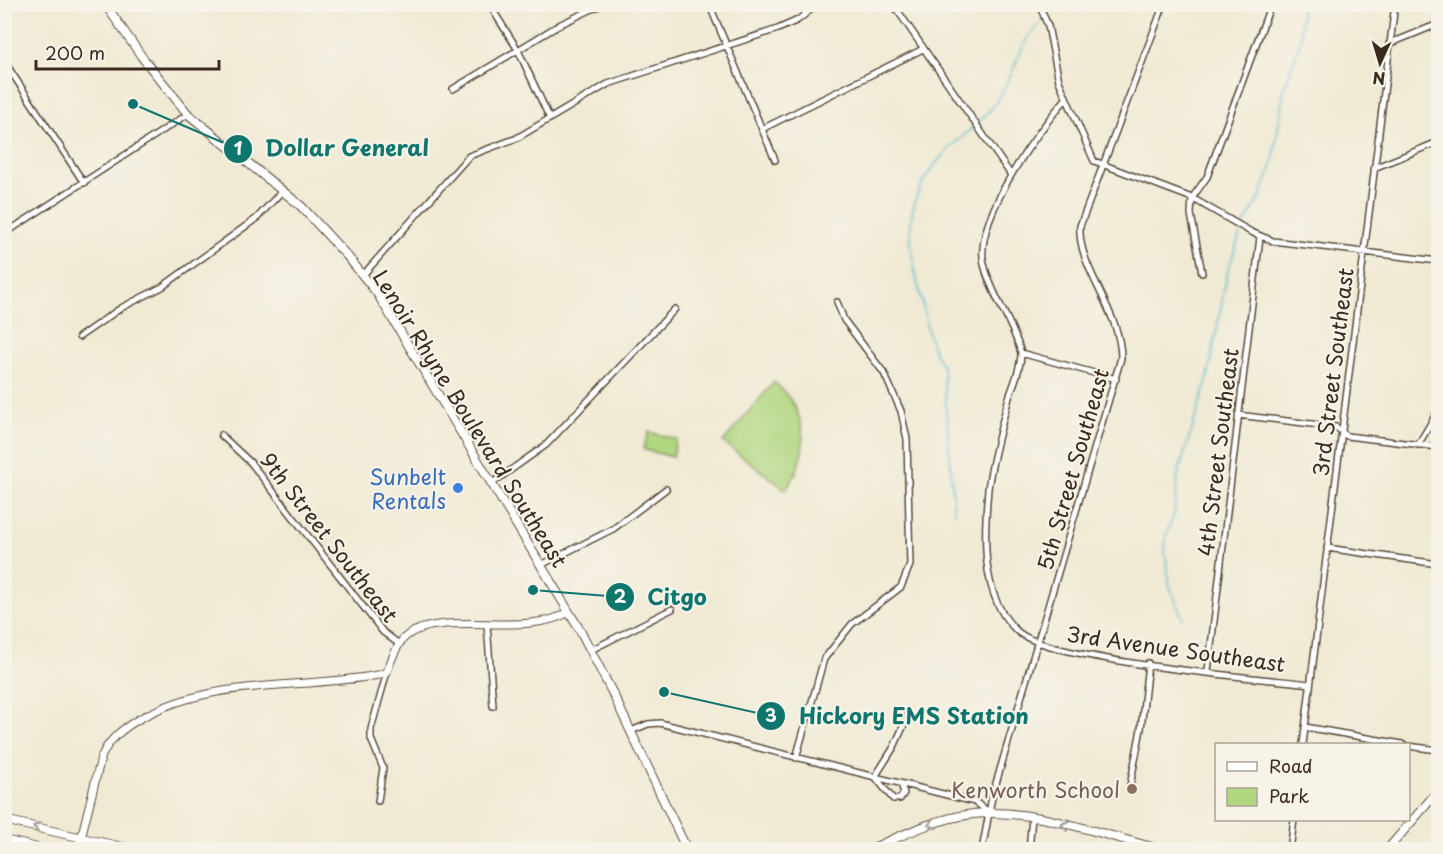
<svg xmlns="http://www.w3.org/2000/svg" width="1443" height="854" viewBox="0 0 1443 854" font-family="'Playpen Sans',sans-serif">
<style>
.green{fill:#b1d781;stroke:#768050;stroke-width:1.5}
.lines{fill:none;stroke-linecap:round;stroke-linejoin:round}
.stream{stroke:#52b9d0;stroke-width:1.5}
.minor-casing{stroke:#564739;stroke-width:8}
.tertiary-casing{stroke:#564739;stroke-width:9}
.secondary-casing{stroke:#564739;stroke-width:10}
.primary-casing{stroke:#564739;stroke-width:10}
.minor{stroke:#fff;stroke-width:5}
.tertiary{stroke:#fff;stroke-width:7}
.secondary{stroke:#fff;stroke-width:8}
.primary{stroke:#fff;stroke-width:8}
.oneway{stroke:#a79f9a}
.shop-dot{fill:#3f7fe0;stroke:#f7f3e8;stroke-width:2}
.education-dot{fill:#8d6e63;stroke:#f7f3e8;stroke-width:2}
.labels{text-anchor:middle;dominant-baseline:central;stroke-width:4.5;stroke-linejoin:round;paint-order:stroke}
.street-label{font-size:21px;fill:#3b2a1e;stroke:#f7f3e8}
.shop-label{font-size:21px;fill:#366cbe;stroke:#f7f3e8;text-anchor:end}
.education-label{font-size:21px;fill:#785e54;stroke:#f7f3e8;text-anchor:end}
.leader{fill:none;stroke:#0f766e;stroke-width:2}
.callout-dot{fill:#0f766e;stroke:#f7f3e8;stroke-width:2}
.mark-label{font-size:18px;text-anchor:middle;font-weight:bold;fill:#fff}
.callout-label{font-size:22px;text-anchor:middle;font-weight:bold;fill:#0f766e;stroke:#f7f3e8;stroke-width:4.5;stroke-linejoin:round;paint-order:stroke}
</style>
<rect width="100%" height="100%" fill="#f7f3e8"/>
<filter id="ink" filterUnits="userSpaceOnUse"><feTurbulence type="fractalNoise" baseFrequency=".0167" numOctaves="2"/><feDisplacementMap in="SourceGraphic" scale="12" xChannelSelector="R" yChannelSelector="G"/><feConvolveMatrix kernelMatrix="1 2 1 2 8 2 1 2 1" color-interpolation-filters="sRGB"/></filter>
<filter id="wash" filterUnits="userSpaceOnUse"><feTurbulence type="fractalNoise" baseFrequency=".008" numOctaves="4" result="noise"/><feDisplacementMap in="SourceGraphic" scale="24" xChannelSelector="R" yChannelSelector="G"/><feGaussianBlur stdDeviation="1.35" result="paint"/><feColorMatrix in="noise" values="0 0 0 0 0 0 0 0 0 0 0 0 0 0 0 0 0 1.4 0 .05"/><feComposite in="paint" operator="in"/></filter>
<g filter="url(#wash)">
<rect width="100%" height="100%" fill="#f0ead4"/>
<path class="green" d="M774,382C809,412 811,453 786,490L723,442Z
M649,432L676,439L673,457L645,450L643,448Z"/>
<g class="lines">
<path class="stream" d="M1244,225L1261,196L1273,162L1284,89L1301,39V4
M954,512L943,366C929,349 927,324 922,302C907,241 899,199 948,150C964,134 984,120 996,102C1009,84 1015,63 1024,44C1031,29 1049,18 1053,4
M1165,555L1166,535L1174,515L1178,475L1208,377L1228,270L1242,229
M1166,557L1170,587L1183,619"/>
</g>
</g>
<g filter="url(#ink)">
<g class="lines">
<defs>
<path id="minor" d="M425,4L445,9L458,4
M489,4L518,50L550,119
M709,4L775,160
M893,4L1011,175
M1039,4L1048,26L1059,81L1094,161L1192,198L1251,232L1273,241L1438,261
M1389,44L1438,24
M4,61L84,183
M453,89L561,24L603,4
M1066,99C1038,130 973,220 984,264C991,295 1013,322 1021,353C1021,369 1013,385 1008,401C1000,430 992,459 988,489C984,534 980,597 1017,631C1049,661 1258,678 1310,684
M762,129L923,49
M1374,168L1438,142
M4,234L188,114
M1202,273L1191,214L1192,198L1207,177L1271,4
M363,275L469,156L517,138L608,84L778,29L798,20L818,4
M79,337L121,308L162,287L257,218L283,190
M1021,353L1116,379
M1238,415L1336,427L1347,436L1438,447
M221,435L251,463L383,632L399,644
M1418,445L1438,411
M491,484L546,445L675,309
M1327,548L1438,564
M541,565L613,529L666,489
M487,624L493,706
M591,650L672,609
M1208,671L1260,237
M1305,727L1402,744
M631,731L648,724L660,723L975,802L989,812
M1303,744L1395,4
M1408,746L1438,750
M796,758L824,659L852,624L901,587L910,565L907,439L901,411L884,373L844,320L837,302
M875,777L894,747L908,716
M876,778L893,799H900L904,793L901,784
M1130,786L1141,729L1148,663
M378,801L383,768L371,739V729L387,672
M982,850L992,797L1121,358C1121,311 1077,268 1080,226L1164,4
M1029,850L1032,817
M1290,850L1294,820"/>
<path id="tertiary" d="M78,850L101,758C108,740 122,729 139,719C213,677 297,690 378,675L387,672C391,661 395,648 403,639C435,607 525,639 569,612"/>
<path id="secondary" d="M105,4L142,57L188,114L301,206L348,257L377,293L581,632L614,696L687,850"/>
<path id="primary" d="M4,820L135,850
M4,840L46,850
M869,850C902,835 937,818 973,814C1033,807 1104,836 1163,850
M1387,850L1438,791"/>
</defs>
<use href="#minor" class="minor-casing"/>
<use href="#tertiary" class="tertiary-casing"/>
<use href="#secondary" class="secondary-casing"/>
<use href="#primary" class="primary-casing"/>
<use href="#minor" class="minor"/>
<use href="#tertiary" class="tertiary"/>
<use href="#secondary" class="secondary"/>
<use href="#primary" class="primary"/>
</g>
<defs><path id="oneway-chevron" d="M-2-3.5L2.5 0L-2 3.5" fill="none" stroke-width="1.6" stroke-linecap="round" stroke-linejoin="round" transform="scale(1.5)"/></defs>
<g class="oneway">
<use href="#oneway-chevron" transform="translate(932 824) rotate(162)"/>
<use href="#oneway-chevron" transform="translate(1065 825) rotate(-166)"/>
<use href="#oneway-chevron" transform="translate(37 827) rotate(-166)"/>
</g>
</g>
<circle class="shop-dot" cx="458" cy="488" r="6"/>
<circle class="education-dot" cx="1132" cy="789" r="6"/>
<g class="labels">
<g class="street-label">
<text transform="translate(1332 372) rotate(-83)">3rd Street Southeast</text>
<text transform="translate(471 418) rotate(58)">Lenoir Rhyne Boulevard Southeast</text>
<text transform="translate(1217 452) rotate(-83)">4th Street Southeast</text>
<text transform="translate(1072 469) rotate(-74)">5th Street Southeast</text>
<text transform="translate(330 537) rotate(52)">9th Street Southeast</text>
<text transform="translate(1176 648) rotate(8)">3rd Avenue Southeast</text>
</g>
<g class="shop-label">
<text x="446" y="476">Sunbelt<tspan x="446" dy="24">Rentals</tspan></text>
</g>
<g class="education-label">
<text x="1120" y="789">Kenworth School</text>
</g>
</g>
<path class="leader" d="M133 104L238 149M533 590L620 597M664 692L771 716"/>
<g class="callout-dot">
<circle cx="133" cy="104" r="6"/>
<circle cx="533" cy="590" r="6"/>
<circle cx="664" cy="692" r="6"/>
<circle cx="238" cy="149" r="15"/>
<circle cx="620" cy="597" r="15"/>
<circle cx="771" cy="716" r="15"/>
</g>
<g class="mark-label">
<text x="238" y="155">1</text>
<text x="620" y="603">2</text>
<text x="771" y="722">3</text>
</g>
<g class="callout-label">
<text x="347" y="156">Dollar General</text>
<text x="677" y="605">Citgo</text>
<text x="914" y="724">Hickory EMS Station</text>
</g>
<rect width="1443" height="854" fill="none" stroke="#f7f3e8" stroke-width="24"/>
<rect x="1215" y="743" width="195" height="78" fill="#f7f3e8" stroke="#aca397" stroke-width="1.5"/>
<rect x="1227" y="762" width="30" height="9" fill="#ffffff" stroke="#aca397" stroke-width="1.5"/>
<text x="1269" y="773" font-size="18" fill="#3b2a1e">Road</text>
<rect x="1227" y="788" width="30" height="18" fill="#b1d781" stroke="#aca397" stroke-width="1.5"/>
<text x="1269" y="803" font-size="18" fill="#3b2a1e">Park</text>
<g transform="translate(1380 63) rotate(184)" stroke="#f7f3e8" stroke-width="4.5" paint-order="stroke">
<path d="M0-4.5L10 22L0 15L-10 22Z" fill="#3b2a1e"/>
<text y="-9" font-size="16" font-weight="bold" text-anchor="middle" fill="#3b2a1e">N</text>
</g>
<path d="M36 60v9h183v-9" fill="none" stroke="#3b2a1e" stroke-width="3"/>
<text x="45" y="60" font-size="18" fill="#3b2a1e" stroke="#f7f3e8" stroke-width="4.5" paint-order="stroke">200 m</text>
</svg>
